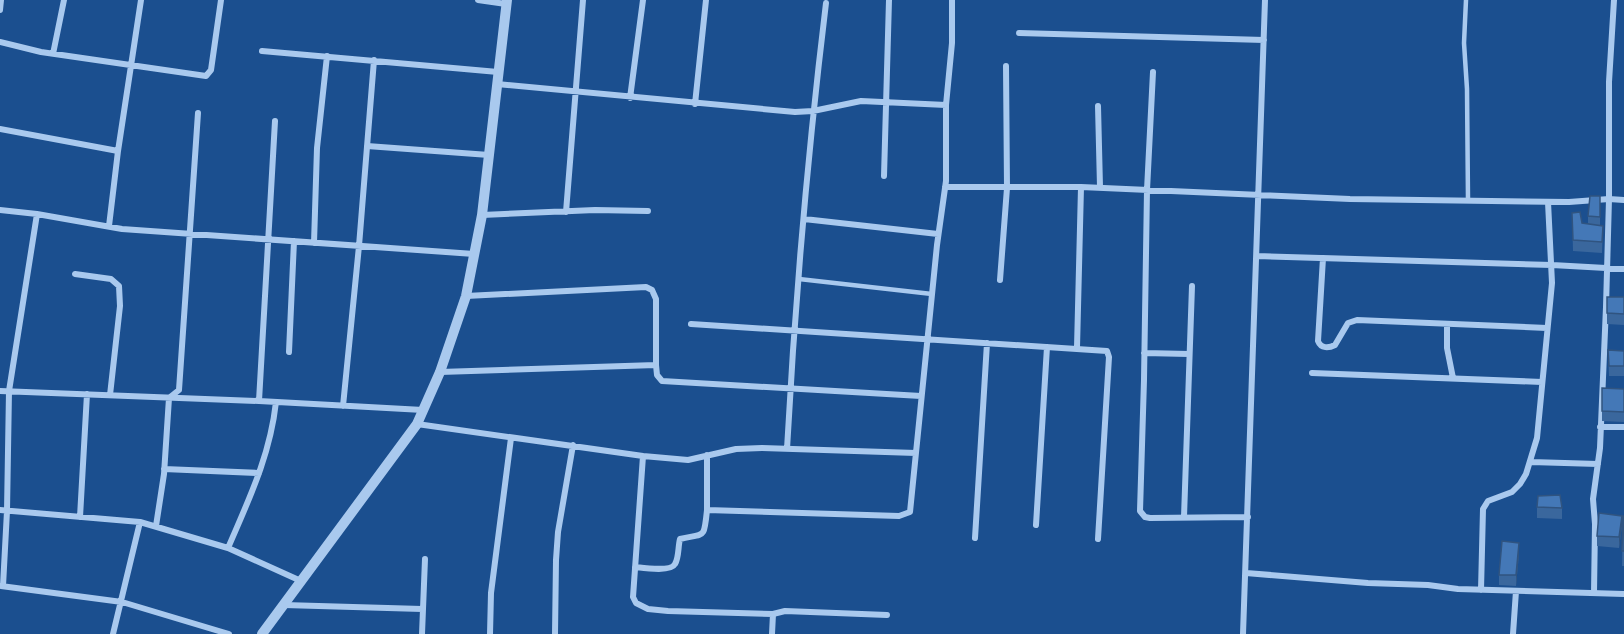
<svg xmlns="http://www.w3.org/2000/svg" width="1624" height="634" viewBox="0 0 1624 634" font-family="'Noto Sans',sans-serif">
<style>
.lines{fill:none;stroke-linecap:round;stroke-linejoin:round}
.service{stroke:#a9c9ee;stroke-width:4.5}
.minor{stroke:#a9c9ee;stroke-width:6}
.tertiary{stroke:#a9c9ee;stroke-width:10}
.wall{fill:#3a679d}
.shaded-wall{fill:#305480}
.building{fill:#4478b7;stroke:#305480;stroke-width:1.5}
</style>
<rect width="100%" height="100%" fill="#1b4f8f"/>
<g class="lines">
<path class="service" d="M1466,0L1464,43L1467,89L1468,200
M799,279L932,294"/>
<path class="minor" d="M478,0L506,4
M0,10L1,0
M1019,33L1264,40
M0,42L41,52L206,76L211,70L221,0
M262,51L498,72
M53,54L64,0
M1153,72L1147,190L1144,380L1140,511L1145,517L1150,518L1248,517
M497,84L795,112L813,111L861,101L946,105
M630,98L643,0
M695,104L706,0
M1098,106L1100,187
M0,129L118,151
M367,146L489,155
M884,176L889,0
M945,187H1081L1350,199L1569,202L1609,199L1624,200
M0,210L37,214L122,229L474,254
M566,212L583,0
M482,215L595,210L648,211
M804,219L938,234
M109,226L118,151L141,0
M314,243L317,148L327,56
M1257,256L1552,265L1624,269
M1323,258L1318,341C1321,349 1329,348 1335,345L1348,323L1357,320L1547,328
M75,274L111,279L119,286L120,306L110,395
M1000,280L1007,188L1006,66
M466,296L646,287L652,290L656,299V365
M691,324L1107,351L1109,357L1098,539
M1447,324V348L1453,378
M1077,348L1081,187
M289,352L294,241
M1144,353L1189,354
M440,372L656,365L657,375L662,381L921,396
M1312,373L1542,382
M0,391L259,401L423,410
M259,401L275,121
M343,406L359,246L374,60
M417,424L643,456L633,597L636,603L648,609L668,611L773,614L772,634
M1600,427H1624
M787,449C795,300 808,151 826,3
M707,455V510L899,516L910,512L937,245L946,181V105L952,43V0
M643,456L688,460L736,449L762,448L916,453
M1531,462L1598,464
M164,469L259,473
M0,510L140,522L228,548L301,581
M80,517L87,394
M1184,517L1192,286
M1036,525L1047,347
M156,526L164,474L169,398L179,390L198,113
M975,538L987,343
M228,548C249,499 270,456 276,402
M635,567C644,568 671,572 675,564C679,558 678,546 680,539C705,533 704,540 707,510
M1246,573L1368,583L1428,585L1458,589L1624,594
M1,586L122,602L229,634
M3,586L7,511L9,391L37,214
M1481,590L1483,509L1488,501L1512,492L1520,484L1526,474L1537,438L1552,283L1548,202
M1594,593L1595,524L1593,499L1600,448L1606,307L1609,199V82L1614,0
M284,605L422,609
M773,614L785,611L887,615
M113,634L140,522
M422,634L425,559
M490,634L491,593L511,438
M555,634L556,560L558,532L573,445
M1243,634L1265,0
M1513,634L1516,591"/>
<path class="tertiary" d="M262,634L417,424L440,372L466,296L482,215L507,0"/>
</g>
<path class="wall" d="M1600,196V225L1603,226L1602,253L1573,251L1572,213L1582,223L1588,224V216Z
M1607,297H1624V325L1607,324Z
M1608,350L1624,351V376H1609Z
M1602,388L1624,389V422L1602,421Z
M1537,507L1562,508V519L1537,518Z
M1623,516H1624V566H1622Z
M1622,526L1619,548L1597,546V536Z
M1519,554L1516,586L1499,585V575Z"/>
<path class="shaded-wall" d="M1622,516V526L1619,548V537Z
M1519,543V554L1516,586V575Z"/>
<path class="building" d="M1590,196H1600V217L1588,216Z
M1580,212L1582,223L1603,226L1602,242L1573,240L1572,213Z
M1607,297H1624V314L1607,313Z
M1608,350L1624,351V366H1609Z
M1602,388L1624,389V412L1602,411Z
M1560,495L1562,508L1537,507L1538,496Z
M1599,513L1622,516L1619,537L1597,536Z
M1623,516H1624V551H1622Z
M1502,541L1519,543L1516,575H1499Z"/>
</svg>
